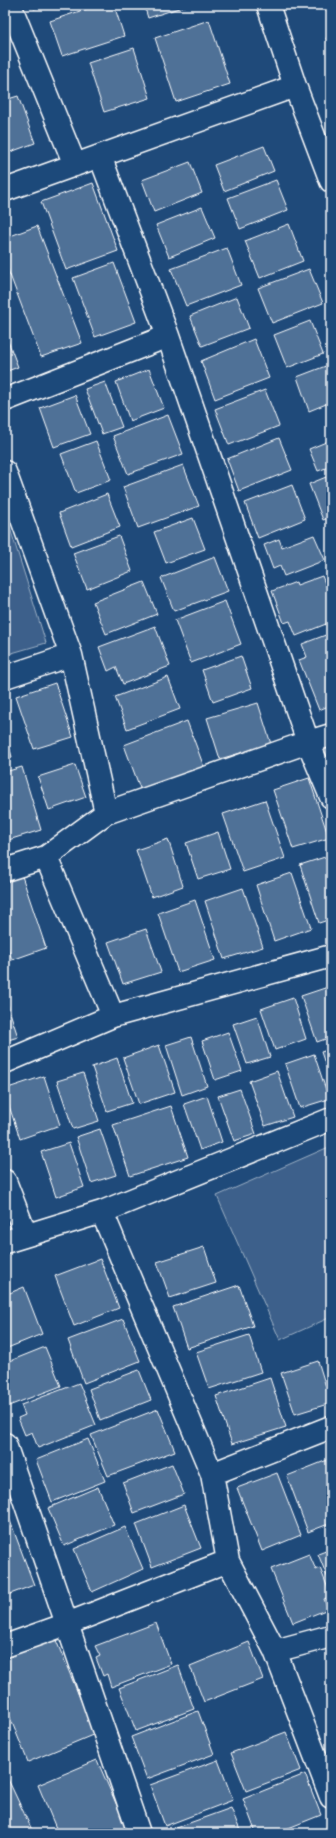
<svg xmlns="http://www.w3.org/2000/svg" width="336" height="1838" viewBox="0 0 336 1838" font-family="Delius,sans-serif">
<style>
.green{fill:#3c618b;stroke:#9eb0c5}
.building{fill:#507197;stroke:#fff}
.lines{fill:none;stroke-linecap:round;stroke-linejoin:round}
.minor-casing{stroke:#fff;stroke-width:25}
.minor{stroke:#1f4a7a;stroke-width:22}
</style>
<rect width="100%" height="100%" fill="#1f4a7a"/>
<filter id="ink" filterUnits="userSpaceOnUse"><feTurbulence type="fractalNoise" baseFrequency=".025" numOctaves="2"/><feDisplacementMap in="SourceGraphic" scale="8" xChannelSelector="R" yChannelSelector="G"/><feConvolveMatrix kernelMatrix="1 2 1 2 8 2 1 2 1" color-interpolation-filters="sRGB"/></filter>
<g filter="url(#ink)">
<path class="green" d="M5,512L46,643L5,655Z
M331,1146V1317L280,1340L217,1196Z"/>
<path class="building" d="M33,5H46L34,9Z
M98,5H114L124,36L62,56L50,21Z
M144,5H188L148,18Z
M209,20L230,84L176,102L155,38Z
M331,36V49L326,38Z
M134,48L150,98L104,112L88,63Z
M18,96L35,143L5,154V100Z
M264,146L274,171L224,191L214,165Z
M190,162L202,193L154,212L142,180Z
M276,180L288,210L240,229L228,198Z
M93,183L118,251L66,270L41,202Z
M202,207L215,238L169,257L156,225Z
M289,224L303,261L260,278L245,241Z
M37,226L82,343L41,357L5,262V238Z
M227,248L241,285L186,306L171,269Z
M114,263L136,322L95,337L73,278Z
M309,269L323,303L272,323L258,288Z
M237,297L249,328L202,346L190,316Z
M310,321L323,354L287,368L274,335Z
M5,333L18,367L5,372Z
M254,339L269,378L215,399L201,361Z
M331,364V402L309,411L297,377Z
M149,369L164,408L130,421L116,382Z
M105,382L122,427L102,434L85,389Z
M265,390L279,426L229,445L215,409Z
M75,395L90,434L54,447L40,408Z
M168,415L183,454L128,474L113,436Z
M279,438L292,470L239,491L227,459Z
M331,440V466L318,471L309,449Z
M96,441L111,480L76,493L61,454Z
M183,465L199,506L138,528L123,487Z
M331,475V517L323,520L309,484Z
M292,485L305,519L258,538L245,503Z
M107,494L120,527L71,546L59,513Z
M193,518L205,549L166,563L154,532Z
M314,535L325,560L284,576L280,566L273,569L264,545L279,539L282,547Z
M119,536L132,571L87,589L73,553Z
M215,557L228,591L174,611L161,578Z
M322,576L331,598V622L296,636L290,621L284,623L272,591L296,582L297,585Z
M144,582L157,614L106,634L93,602Z
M225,601L241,644L191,663L175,620Z
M155,626L170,666L123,684L116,667L108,671L99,647Z
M331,633V705L319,710L299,660L307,657L302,644Z
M241,656L252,688L213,702L202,670Z
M168,677L180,709L127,729L115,697Z
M55,683L73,737L34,749L16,696Z
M258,703L271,744L220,759L207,718Z
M187,721L204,767L141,791L124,745Z
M5,731L12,757L5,759Z
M75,765L86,797L49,810L38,777Z
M22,767L41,830L5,841V772Z
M309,778L329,838L293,849L273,790Z
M265,800L285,858L243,872L223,814Z
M218,832L230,869L198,879L186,843Z
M168,839L183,886L152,897L136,850Z
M331,855V919L319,923L300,865Z
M292,873L311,928L274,941L256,885Z
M22,876L46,948L12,960L5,939V882Z
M243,888L263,947L224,959L205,901Z
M195,900L215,960L178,972L158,913Z
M146,929L161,972L123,984L108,942Z
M328,987L331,996V1037L317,1042L301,996Z
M5,997L18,1037L5,1041Z
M293,998L306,1039L275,1050L261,1009Z
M257,1016L270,1057L247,1064L233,1024Z
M228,1032L242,1071L215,1080L202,1041Z
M191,1037L207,1086L182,1095L166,1045Z
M159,1045L175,1092L139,1104L123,1058Z
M331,1049V1081L321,1052Z
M314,1054L329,1099L300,1108L285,1064Z
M117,1058L132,1103L107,1111L92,1067Z
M277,1071L293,1117L265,1126L249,1081Z
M83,1073L99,1121L73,1129L57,1081Z
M44,1076L60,1125L20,1139L5,1094V1089Z
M240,1089L256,1134L234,1141L218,1096Z
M207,1096L222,1142L200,1150L184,1104Z
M171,1106L188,1157L130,1176L113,1125Z
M100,1129L116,1175L91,1183L76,1137Z
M69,1143L84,1187L56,1197L41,1152Z
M5,1214L8,1223L5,1224Z
M204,1247L216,1283L170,1298L157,1262Z
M100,1259L119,1308L74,1326L55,1276Z
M239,1285L253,1326L187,1348L173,1307Z
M24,1287L42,1334L5,1349V1295Z
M123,1319L140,1361L84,1383L68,1340Z
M249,1335L261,1372L209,1389L196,1352Z
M45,1347L61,1386L6,1407L5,1363Z
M318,1361L331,1403L295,1414L281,1373Z
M139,1370L151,1400L100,1420L89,1389Z
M270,1378L286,1427L232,1444L216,1396Z
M79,1383L96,1425L38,1448L32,1432L25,1435L18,1418L25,1415L21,1405Z
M158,1409L175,1451L108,1476L91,1435Z
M88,1439L105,1481L52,1502L36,1460Z
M330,1459L331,1523L308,1532L287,1476Z
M172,1464L184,1494L134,1513L123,1483Z
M277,1473L301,1535L262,1551L237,1488Z
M98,1487L114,1525L64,1546L48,1508Z
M184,1505L201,1548L152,1567L136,1524Z
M6,1510L34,1585L5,1596V1511Z
M125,1527L143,1569L92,1592L74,1549Z
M331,1549V1586L318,1554Z
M309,1554L316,1570L320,1568L331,1596L324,1599L328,1609L293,1623L271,1569Z
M156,1623L171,1664L111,1687L107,1674L103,1676L96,1658L100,1656L95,1646Z
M53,1633L95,1734L28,1762L5,1705V1652Z
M249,1642L263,1679L204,1702L190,1666Z
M178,1665L194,1709L136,1731L119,1688Z
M198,1711L214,1754L147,1779L131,1737Z
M286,1732L301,1770L246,1791L231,1753Z
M97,1760L129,1833H58L38,1785Z
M218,1760L233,1800L165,1826L150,1785Z
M5,1773L33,1832L34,1833H5Z
M305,1774L321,1815L276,1833H256L243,1799Z
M231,1808L241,1833H171L170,1830Z"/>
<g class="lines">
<defs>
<path id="minor" d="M10,5L75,165
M268,5L295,86L331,181
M100,156L168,336L308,742L331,735
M5,190L295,86
M5,400L168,336
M5,472L71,655L106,813L308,742L331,797
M5,677L71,655
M46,857L106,813
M5,870L46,857L113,1016L5,1062
M113,1016L331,956
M331,1119L102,1212L212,1474L228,1561L275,1651L331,1636
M5,1181L26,1235
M5,1242L102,1212
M5,1444L67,1624L5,1646
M212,1474L331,1427
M275,1651L331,1797
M139,1833L67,1624L228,1561"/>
</defs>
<use href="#minor" class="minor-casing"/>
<use href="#minor" class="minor"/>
</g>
</g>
<rect width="336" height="1838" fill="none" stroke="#1f4a7a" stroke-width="20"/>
<rect x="10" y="10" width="316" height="1818" fill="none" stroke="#fff" stroke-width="1.5" filter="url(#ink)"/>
</svg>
